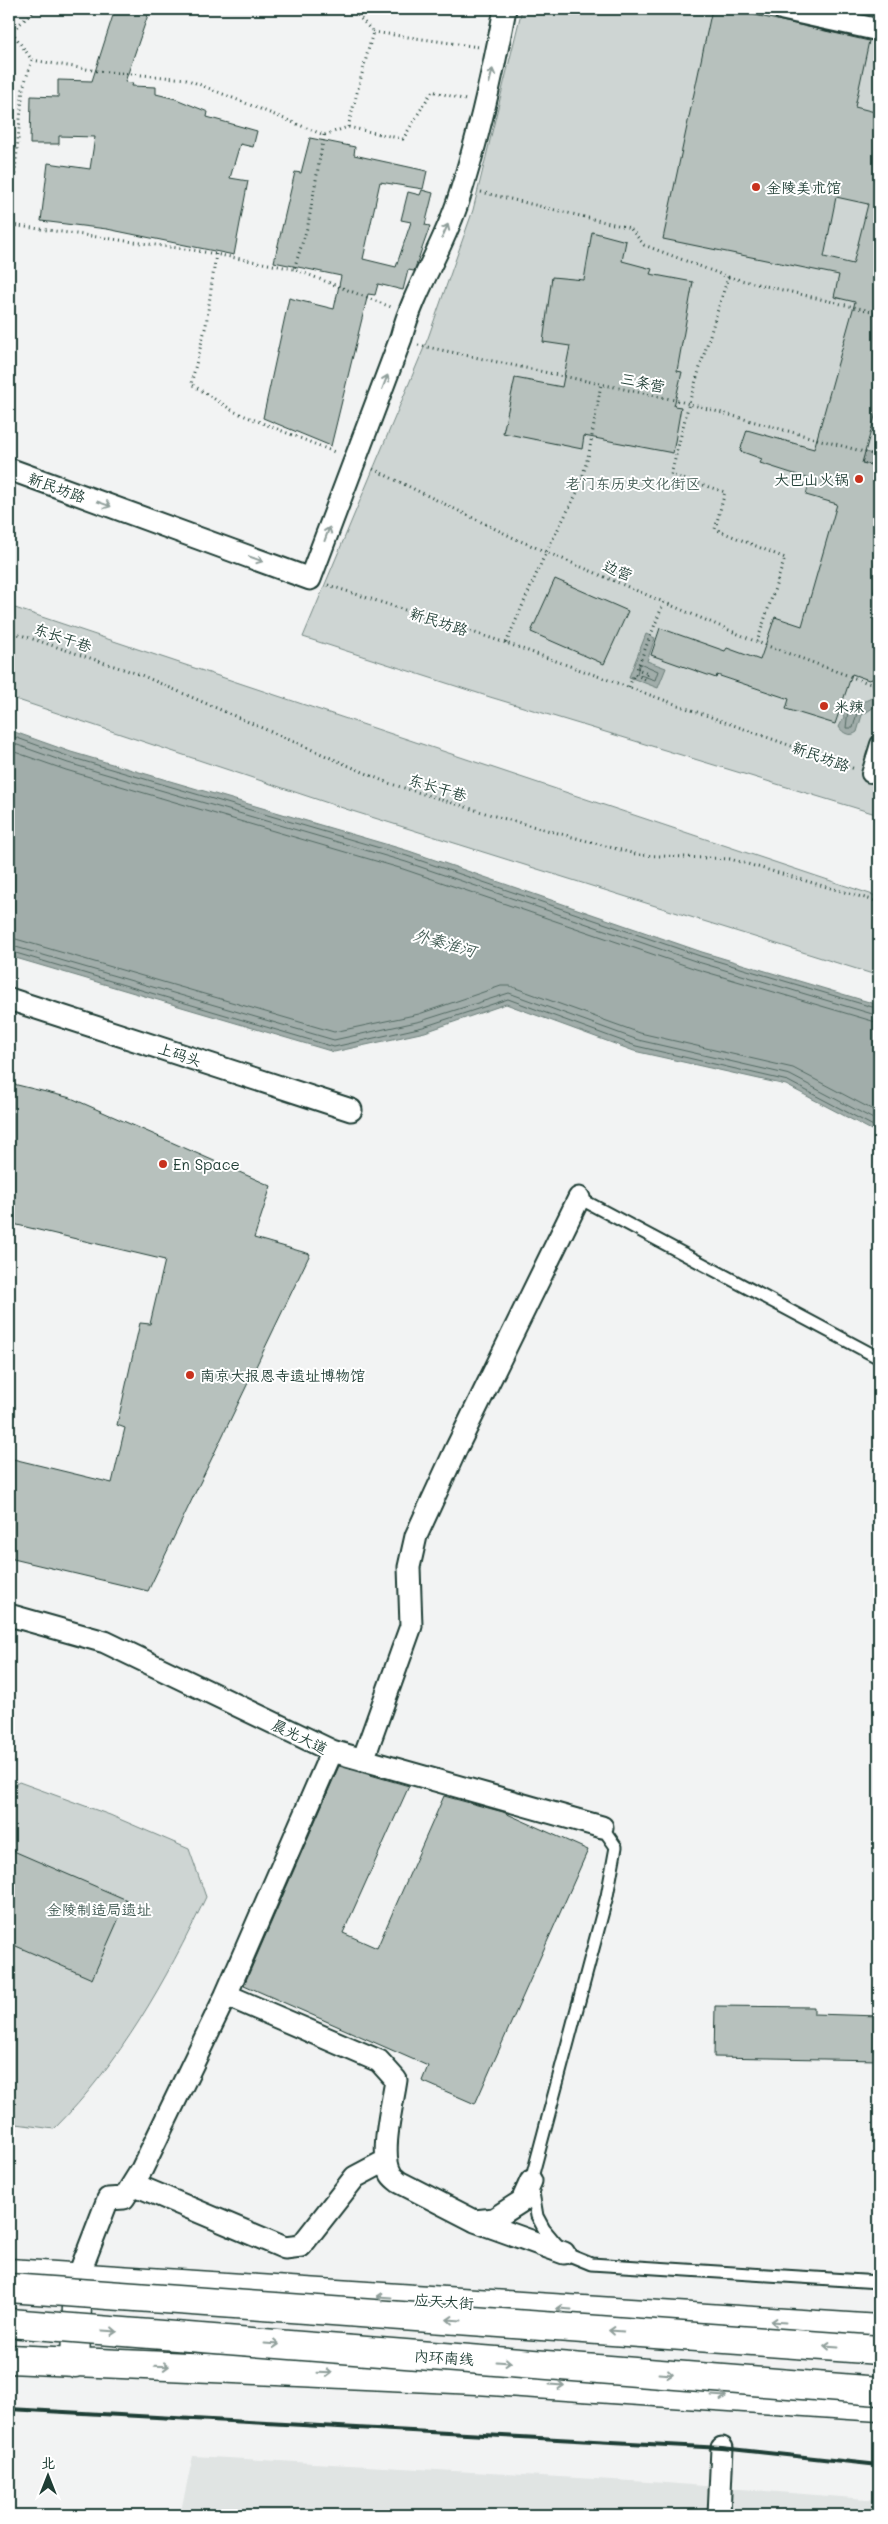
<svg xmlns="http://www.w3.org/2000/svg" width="888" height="2524" viewBox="0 0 888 2524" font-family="Mali,'LXGW WenKai TC',sans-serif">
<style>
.built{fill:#e0e4e3}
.green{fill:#ced5d3;stroke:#768984}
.water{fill:#a1adaa;stroke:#6d807b}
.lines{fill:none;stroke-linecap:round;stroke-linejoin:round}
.shore{stroke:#536a63;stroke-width:1}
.building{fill:#b7c1bd;stroke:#1f3d34;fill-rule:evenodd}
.service-casing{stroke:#1f3d34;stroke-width:15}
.pedestrian-casing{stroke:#1f3d34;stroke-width:20}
.minor-casing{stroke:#1f3d34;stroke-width:25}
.primary-casing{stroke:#1f3d34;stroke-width:31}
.path{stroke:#1f3d34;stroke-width:3;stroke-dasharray:1 4;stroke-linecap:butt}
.service{stroke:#fff;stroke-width:11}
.pedestrian{stroke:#fff;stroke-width:16}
.minor{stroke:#fff;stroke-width:21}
.primary{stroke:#fff;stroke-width:28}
.rail{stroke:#1f3d34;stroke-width:4}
.trunk-bridge-casing{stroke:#1f3d34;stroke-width:31;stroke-linecap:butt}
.trunk-bridge{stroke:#fff;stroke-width:28}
.oneway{stroke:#8f9e9a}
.poi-dot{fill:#c8321e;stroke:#fff;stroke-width:2}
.labels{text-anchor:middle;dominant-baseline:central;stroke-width:4;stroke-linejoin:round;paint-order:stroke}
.poi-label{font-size:15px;fill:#1f3d34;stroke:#fff;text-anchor:start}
.street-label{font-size:15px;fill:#1f3d34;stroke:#fff}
.park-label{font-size:15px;fill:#425b54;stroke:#fff}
.water-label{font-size:16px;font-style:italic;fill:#465f57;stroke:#fff}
</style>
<rect width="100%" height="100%" fill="#f2f3f3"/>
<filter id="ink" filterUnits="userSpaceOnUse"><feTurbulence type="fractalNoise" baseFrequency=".02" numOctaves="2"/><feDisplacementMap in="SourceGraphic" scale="10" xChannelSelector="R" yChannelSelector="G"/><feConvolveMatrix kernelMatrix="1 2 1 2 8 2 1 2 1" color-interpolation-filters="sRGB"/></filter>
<g filter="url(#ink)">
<path class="built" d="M193,2456L666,2483L879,2500V2515H180Z"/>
<path class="green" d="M522,9H728L879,42V815L490,697L303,637L428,338L473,210Z
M9,606L879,897V976L349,810L9,697Z
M19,1782L110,1815L189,1849L206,1897C165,1982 121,2062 54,2129L9,2123V1789Z"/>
<path class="water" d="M862,451L879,456V467L859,462Z
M646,634L655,638L647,661L666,668L658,688L629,677Z
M879,688V704L862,715L857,732C851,737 843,734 839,727L844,717L841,710L844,706C859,700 871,705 879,688Z
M9,730L71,752L409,851L702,952L879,1005V1134L786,1085L634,1051L506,1004L425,1032L334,1052L9,956Z"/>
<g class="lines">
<path class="shore" d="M642,664L658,671L655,680L637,674L639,665Z
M858,709L853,728H846L848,710Z
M9,735L70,757L407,856L700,956L879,1009
M9,742L68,763L406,862L698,962L879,1016
M9,750L66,770L403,869L696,969L879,1023
M9,937L334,1032L419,1014L501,986H510L640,1033L793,1068L879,1113
M9,945L334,1040L421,1021L509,993L638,1040L790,1075L879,1122
M9,951L334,1047L423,1027L508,999L636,1046L788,1081L879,1129"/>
</g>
<path class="building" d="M115,9H150L125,82L133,83L132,86L156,87V94L176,99L208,112L207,117L257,131L253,147L240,144L230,178L248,181L234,255L107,229L41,221L48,163L90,169L95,137L59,136V144H30L31,96L58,97V80L92,81Z
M712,9H729L869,41L855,107L879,113V402L862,463L879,467V571L874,592L879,593V677L869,680L852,674L835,724L786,709L789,699L717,675L716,678L651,655L660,628L725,651L727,648L760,660L775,617L802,626L837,504L806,495L810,479L760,463L762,459L740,451L747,430L814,449L855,302L834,297L839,275L663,239ZM836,197L868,204L853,264L824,257Z
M310,138L355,147L354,155L427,171L423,189L380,182L363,259L396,267L411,222L401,220L408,192L420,195L422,190L433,193L425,225L430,226L414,271L408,270L403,290L378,284L375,295L368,294L331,446L263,418L289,298L334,309L341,276L274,262L295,172L301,173Z
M592,232L626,241L622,261L652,269L650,274L693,282L677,371L682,372L674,406L681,407L673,453L584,436L582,449L503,433L515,378L562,387L570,346L543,342L552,277L584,280Z
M555,579L628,611L604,664L531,632Z
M9,1083L71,1098L271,1186L254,1238L310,1254L148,1591L9,1558V1458L112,1483L125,1428L117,1425L140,1323L150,1324L165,1260L9,1223Z
M339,1766L409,1786L343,1933L377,1948L444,1796L503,1812L588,1850L475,2104L422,2081L428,2066L244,1985Z
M9,1849L127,1900L92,1979L9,1943Z
M715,2006L814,2007V2014L879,2016V2060L714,2057Z"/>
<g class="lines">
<defs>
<path id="service" d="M579,1198L879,1358
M602,1827L616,1847L607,1896L531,2181L537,2216L544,2229L564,2253L591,2264L879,2282"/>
<path id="pedestrian" d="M870,774L879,744"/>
<path id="minor" d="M783,9L879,30
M9,469L310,579L401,338C414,289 443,248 458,201C478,139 493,73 505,9
M9,999L351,1110
M9,1615L105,1642L332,1751L602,1827
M363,1760L411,1626L409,1567L416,1536L456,1449L579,1198
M226,1995L379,2061L396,2080C393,2103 379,2154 391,2174C392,2177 397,2180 399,2182L475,2221L494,2219L522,2201L531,2181
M133,2184L285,2248L301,2246L355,2177L387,2160
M475,2221L564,2253
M78,2277L108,2199L124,2198L142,2169L226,1995L332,1751
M719,2515L722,2448"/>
<path id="primary" d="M9,2273L879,2329
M9,2359L477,2380L879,2407
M75,2363L78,2277"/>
</defs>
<use href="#service" class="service-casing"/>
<use href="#pedestrian" class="pedestrian-casing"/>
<use href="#minor" class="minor-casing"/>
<use href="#primary" class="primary-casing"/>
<path class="path" d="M373,32L479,47
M9,33L37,9
M32,60L98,71L186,79L324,135L348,127L403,139L432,91L466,100
M348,127L373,32L352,9
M324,135L308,225L294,269L391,307
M481,192L630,228L644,245L728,277L689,403L671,475L725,492L715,529L785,558L757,642
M11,225L199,251L294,269
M9,234L23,88L32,60L12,32
M216,254L206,325L191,384L235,412L337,453
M728,277L879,313
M418,345L675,400L879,456
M373,469L516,539L757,642L879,687
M328,585L506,643L855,769
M9,631L141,675L388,783L495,816L639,855L730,859L879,902
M506,643L546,552L579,489L589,453L601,384
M873,685L879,680
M629,687L634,674L645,679L648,673L637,669L664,602"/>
<use href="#service" class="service"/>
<use href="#pedestrian" class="pedestrian"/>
<use href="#minor" class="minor"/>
<use href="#primary" class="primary"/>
<path class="rail" d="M9,2409L722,2448L879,2465"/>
<defs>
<path id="trunk-bridge" d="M9,2288L879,2350
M9,2323L879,2391"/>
</defs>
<use href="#trunk-bridge" class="trunk-bridge-casing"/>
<use href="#trunk-bridge" class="trunk-bridge"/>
</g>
<defs><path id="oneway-shaft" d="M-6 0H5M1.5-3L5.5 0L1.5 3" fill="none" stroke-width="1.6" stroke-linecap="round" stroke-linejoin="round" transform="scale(1.25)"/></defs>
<g class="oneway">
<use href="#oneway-shaft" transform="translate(491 76) rotate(-76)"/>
<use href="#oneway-shaft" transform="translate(445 231) rotate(-66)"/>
<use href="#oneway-shaft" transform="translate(385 382) rotate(-69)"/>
<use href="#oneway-shaft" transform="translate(104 504) rotate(20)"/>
<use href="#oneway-shaft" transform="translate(327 534) rotate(-70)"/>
<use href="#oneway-shaft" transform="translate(256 559) rotate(20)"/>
<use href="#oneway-shaft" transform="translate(384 2297) rotate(-176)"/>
<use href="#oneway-shaft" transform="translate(564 2309) rotate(-176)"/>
<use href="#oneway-shaft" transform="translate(454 2320) rotate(-176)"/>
<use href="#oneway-shaft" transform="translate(778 2322) rotate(-176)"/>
<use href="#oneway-shaft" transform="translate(110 2331) rotate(4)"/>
<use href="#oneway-shaft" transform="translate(616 2331) rotate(-176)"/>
<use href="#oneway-shaft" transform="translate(272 2344) rotate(4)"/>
<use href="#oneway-shaft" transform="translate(831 2346) rotate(-176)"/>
<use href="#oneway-shaft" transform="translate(504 2362) rotate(4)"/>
<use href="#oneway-shaft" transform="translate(162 2366) rotate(2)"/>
<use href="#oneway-shaft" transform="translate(325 2373) rotate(2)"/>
<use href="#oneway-shaft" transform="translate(666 2374) rotate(4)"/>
<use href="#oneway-shaft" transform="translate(557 2385) rotate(4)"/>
<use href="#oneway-shaft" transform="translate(719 2396) rotate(4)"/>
</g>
</g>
<g class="poi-dot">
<circle cx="756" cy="187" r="5"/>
<circle cx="859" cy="479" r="5"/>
<circle cx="824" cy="706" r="5"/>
<circle cx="163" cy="1164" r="5"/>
<circle cx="190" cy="1375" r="5"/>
</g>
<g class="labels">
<g class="poi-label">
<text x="766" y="187">金陵美术馆</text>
<text x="849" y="479" text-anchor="end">大巴山火锅</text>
<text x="834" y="706">米辣</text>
<text x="173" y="1164">En Space</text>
<text x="200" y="1375">南京大报恩寺遗址博物馆</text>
</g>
<g class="street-label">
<text transform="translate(643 382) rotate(12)">三条营</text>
<text transform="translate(57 487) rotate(20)">新民坊路</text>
<text transform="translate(618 570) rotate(23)">边营</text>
<text transform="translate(439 621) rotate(18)">新民坊路</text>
<text transform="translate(63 637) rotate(19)">东长干巷</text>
<text transform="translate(821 756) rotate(20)">新民坊路</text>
<text transform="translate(438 787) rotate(17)">东长干巷</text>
<text transform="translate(180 1054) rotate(18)">上码头</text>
<text transform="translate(300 1736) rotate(26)">晨光大道</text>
<text transform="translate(444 2301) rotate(4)">应天大街</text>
<text transform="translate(444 2357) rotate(4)">内环南线</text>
</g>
<g class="park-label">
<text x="633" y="483">老门东历史文化街区</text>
<text x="99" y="1909">金陵制造局遗址</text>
</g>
<g class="water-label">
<text transform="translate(445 942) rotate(16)">外秦淮河</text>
</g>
</g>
<rect width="888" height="2524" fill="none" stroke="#fff" stroke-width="30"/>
<rect x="15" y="15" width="858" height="2494" fill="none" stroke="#1f3d34" stroke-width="2" filter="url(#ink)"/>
<g transform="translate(48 2476)" stroke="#ffffff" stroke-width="4" paint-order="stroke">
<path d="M0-4L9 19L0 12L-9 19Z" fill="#1f3d34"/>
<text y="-8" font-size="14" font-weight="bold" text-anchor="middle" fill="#1f3d34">北</text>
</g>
</svg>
